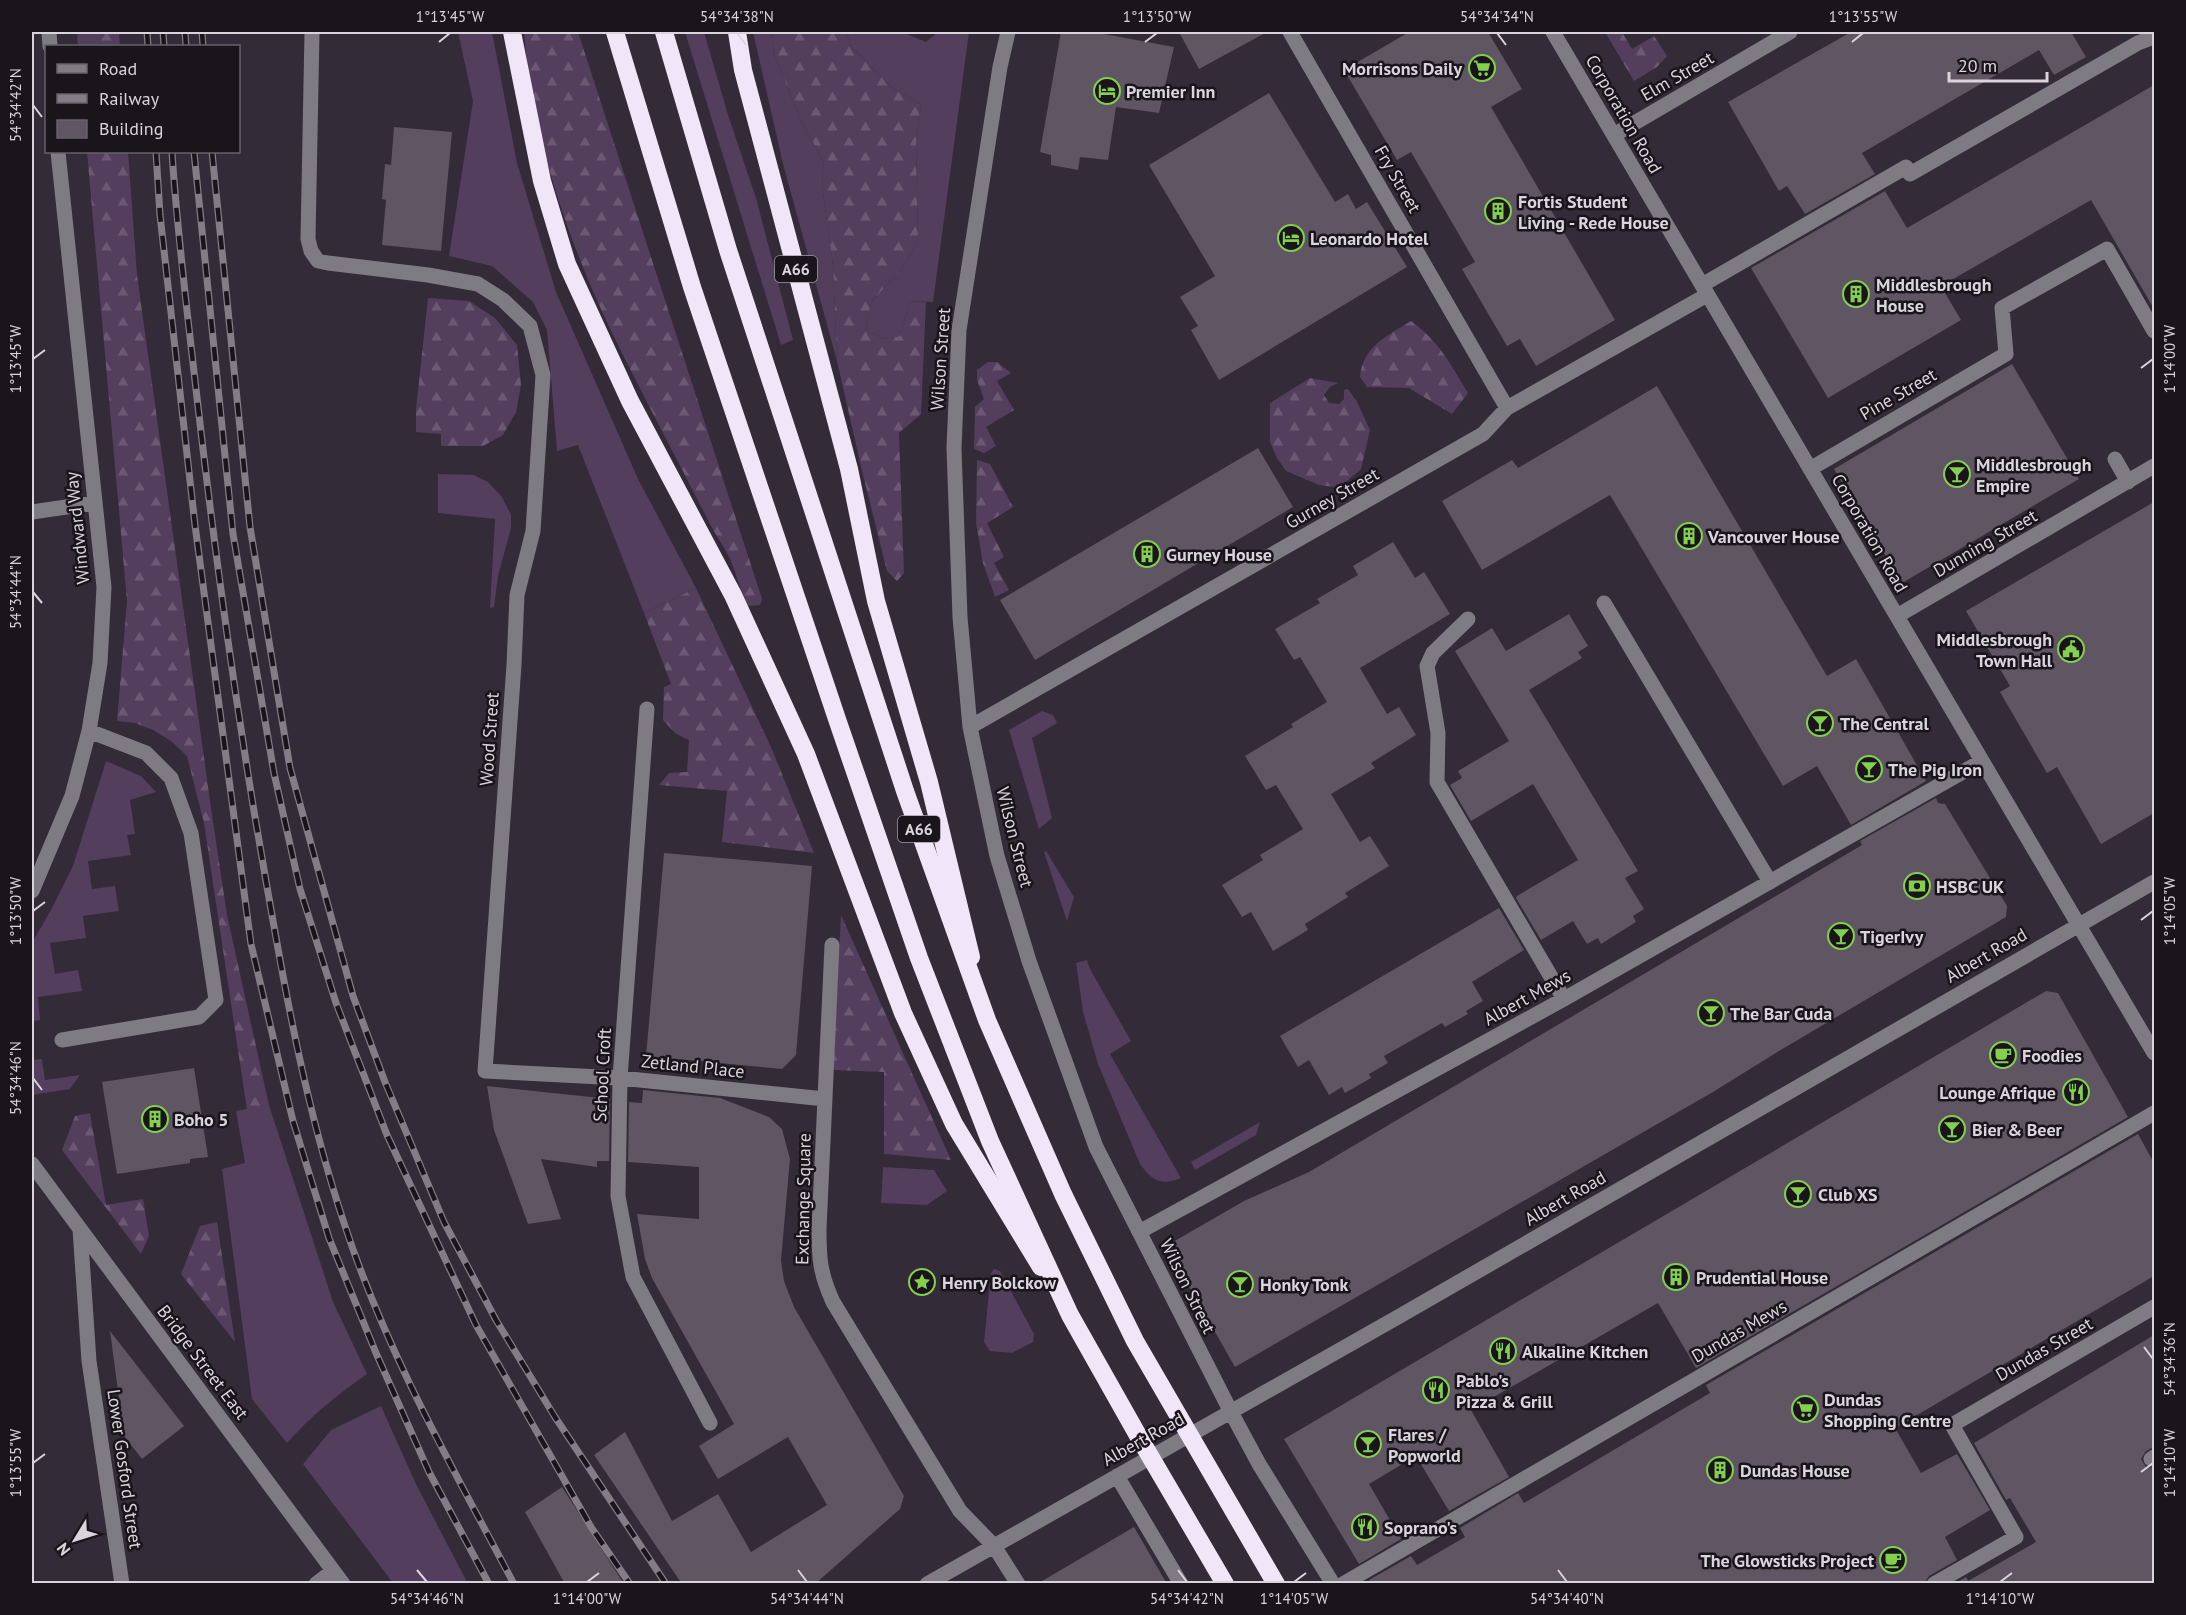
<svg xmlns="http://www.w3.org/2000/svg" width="2186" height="1615" viewBox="0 0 2186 1615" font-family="'PT Sans',sans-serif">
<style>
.grass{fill:#533e5d}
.forest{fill:url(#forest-firs)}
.building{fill:#5f5563}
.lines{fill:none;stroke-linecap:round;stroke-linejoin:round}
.minor{stroke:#7f7b82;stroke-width:15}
.highway{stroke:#f1e6f7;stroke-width:18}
.rail-casing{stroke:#847d87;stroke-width:7}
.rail{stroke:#19151b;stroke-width:4.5;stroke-dasharray:14;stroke-linecap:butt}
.highway-bridge{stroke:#f1e6f7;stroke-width:18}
.ticks{fill:none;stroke:#dad5dd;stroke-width:2}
.labels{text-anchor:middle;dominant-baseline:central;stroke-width:5;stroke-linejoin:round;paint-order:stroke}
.shield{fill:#19151b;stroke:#a09ba3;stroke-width:1.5}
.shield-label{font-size:16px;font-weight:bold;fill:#dad5dd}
.poi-label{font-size:18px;font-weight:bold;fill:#dad5dd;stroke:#19151b;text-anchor:start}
.street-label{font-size:18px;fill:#dad5dd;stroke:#19151b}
.neatline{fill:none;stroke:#dad5dd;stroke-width:2}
.ticks-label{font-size:15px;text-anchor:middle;fill:#dad5dd}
</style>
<defs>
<pattern id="forest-firs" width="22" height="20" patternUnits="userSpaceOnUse" patternTransform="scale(1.5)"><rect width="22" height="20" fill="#533e5d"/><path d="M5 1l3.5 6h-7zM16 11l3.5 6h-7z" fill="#6b5974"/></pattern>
</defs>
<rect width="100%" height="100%" fill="#332b37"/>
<path class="grass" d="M458,32H492L517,163L556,292L638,479L696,588L644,613L578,445L557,451L547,330L533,302L492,266L449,256L473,101Z
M685,32H704L729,118L756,198L793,340L781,345Z
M753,32H771L774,54L801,121L824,162L822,185L833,266L837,361L783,164Z
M846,32H902L926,42L938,32H969L933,302L910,301L900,336L884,339L866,330L871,302L901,270L918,242L916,144L921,104L891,87L851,46Z
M438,474L474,475L488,482L502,497L511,515V528L498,576L494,607L490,608L495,519L438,513Z
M1042,711L1053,715L1057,723L1032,738L1052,818L1039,829L1009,730Z
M106,761L141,776L156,792L130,800L135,834L127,835L131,855L88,861L92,889L115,886L119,911L83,916L86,938L50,943L55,974L78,970L82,991L38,997L40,1020L32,1021V943L52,908L73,866Z
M1046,851L1074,897L1067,921L1044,852Z
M1087,960L1090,969L1131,1041L1110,1054L1181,1178C1162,1186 1152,1181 1140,1164L1098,1064L1083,1012L1076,963Z
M42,1059L45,1080L80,1075L70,1089L32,1095V1060Z
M269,1105L333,1302L367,1374C337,1395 311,1416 287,1443L252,1399L222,1169L245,1163L236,1111Z
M1260,1122L1256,1135L1195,1170L1191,1162Z
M883,1167L934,1170L947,1191L927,1205L881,1203Z
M994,1269L1000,1271L1034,1334L1033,1342L1012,1353L990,1351L984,1342L991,1273Z
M381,1406L416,1484L468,1584L393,1583L303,1464L331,1430Z"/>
<path class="forest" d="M77,32H119L120,46H78Z
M524,32H578L762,599L760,605L747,606C741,591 737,575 730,559C724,546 714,533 708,520C682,469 655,418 629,367C575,262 534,150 524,32Z
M771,32H846L851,46L891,87L921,104L916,144L918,242L901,270L871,302L866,330L884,339L900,336L910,301L926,302L921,414L899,433L904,573L897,581L887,571L862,471L837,361L833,266L822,185L824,162L801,121L774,54Z
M1605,32H1622L1632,49L1654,36L1667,56L1657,67L1634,81Z
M87,152H128L137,275L211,808L227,915L269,1105L247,1110L204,823L187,756L171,741L153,730L135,723L117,721L127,601Z
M428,298L469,301L495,318L517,345L521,385L516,412L503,435L483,446H441V434L416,432V409Z
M1411,321C1439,341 1451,365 1468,393L1452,414L1409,388L1367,387L1360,377C1363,346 1387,336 1411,321Z
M988,362H997L1011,373L997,381L1014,410L986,427L996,446L984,453L974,449L975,407L984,399L977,380V370Z
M1310,378L1338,383L1330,387L1324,395L1329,403L1339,404L1344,399V390L1348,389L1357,402L1370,430L1361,469L1346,482L1334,487L1319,485L1286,471L1277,458L1270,442V403Z
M977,460L990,464L1013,507L987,523L1004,557L994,563L1009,590L995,597L983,563L976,523Z
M696,588L771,747L814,853L722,842L727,791L659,785L669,773L687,772L689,740L675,733L663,720L664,687L671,684L644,613Z
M841,915L951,1160L884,1154V1072L833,1070Z
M90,1113L106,1205L143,1199L149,1236L141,1254L62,1150L75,1116Z
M217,1222L235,1342L181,1274L200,1226Z"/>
<path class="building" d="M1061,32H1093L1174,47L1159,113L1116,107L1108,160L1080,157L1078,170L1051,165V155L1040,152Z
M1179,32H1267L1199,69Z
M1409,32H1488L1522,89L1491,107L1615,320L1536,366L1520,339L1507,346L1462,269L1475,262L1411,152L1397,160L1344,70Z
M1851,32H2071L2086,57L2054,75L2039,50L1862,153L1875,174L1805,214L1787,186L1779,191L1728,102Z
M2154,85V309L2091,200L1941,286L1961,320L1828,398L1751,268L1885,191L1907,228Z
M1269,93L1335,202L1348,194L1356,209L1367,202L1407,267L1219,380L1191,330L1198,326L1180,297L1215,276L1149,165Z
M394,127L452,132L441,251L382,245L386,200L382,199L385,164L391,165Z
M2012,364L2079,479L1902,583L1834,469Z
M1657,386L1827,676L1856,659L1926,781L1851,825L1817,766L1783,786L1610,495L1482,570L1442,501L1512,460L1518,468Z
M1258,448L1293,507L1035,660L1000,600Z
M2154,502V813L2101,844L2057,767L2047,773L2000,692L2010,686L1966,611Z
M1393,542L1415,578L1424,572L1450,614L1360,668L1387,714L1399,707L1416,735L1371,763L1375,768L1331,794L1360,842L1370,836L1389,866L1345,893L1348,897L1305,924L1308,930L1273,951L1251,912L1242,917L1222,885L1263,860L1260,855L1303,829L1276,785L1266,790L1245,756L1293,727L1291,724L1327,702L1300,657L1294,660L1275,629L1320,603L1317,599L1358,575L1353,566Z
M1569,614L1588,646L1578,652L1582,658L1529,690L1638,871L1625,878L1644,909L1633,916L1636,922L1601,944L1598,938L1587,944L1573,921L1541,940L1516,898L1517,896L1578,860L1533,784L1471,821L1450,785L1462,778L1458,771L1509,741L1455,651L1492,628L1506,651Z
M1936,798L1938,803L1945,804L2007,906L2006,917L1779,1051L1713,1092L1235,1367L1166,1246L1244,1201L1309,1172L1862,845L1860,841Z
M664,853L812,866L796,1055L782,1069L646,1056Z
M1499,908L1524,950L1472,982L1483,1001L1466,1011L1468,1014L1445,1027L1442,1023L1384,1056L1388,1063L1369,1074L1371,1078L1345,1093L1342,1087L1329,1095L1309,1060L1298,1067L1280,1036Z
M2046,991L2058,993L2128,1117L1696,1368L1658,1303L1471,1410L1509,1477L1449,1511L1416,1456L1369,1484L1401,1539L1359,1564L1284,1439Z
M194,1068L208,1157L190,1159V1163L117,1174L102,1082Z
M487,1086L610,1099L609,1161H597V1167L541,1159L561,1219L528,1224L494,1130Z
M643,1090L720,1098L769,1117L782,1129L790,1159L781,1260L784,1281L794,1307L904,1496L900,1509L815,1584H682L594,1455L625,1432L672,1521L718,1494L751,1552L827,1505L788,1437L718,1479L699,1446L734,1424L652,1278L645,1259L637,1214L699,1219V1167L628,1162L629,1102L642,1103Z
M2138,1134L2154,1163V1276L1895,1428L1921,1473L1957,1454L1990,1510L1945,1537L1957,1560L1929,1576L1924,1584H1371L1369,1580L1411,1556L1417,1565L1465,1537L1460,1528L1518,1493L1524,1503L1710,1393L1706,1385Z
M110,1331L184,1426L142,1459L124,1436Z
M2154,1335V1447L2146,1451L2141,1459L2146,1467L2154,1468V1584H1954L1966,1577L1968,1581L2036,1542L2010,1498L2006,1500L1974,1443Z
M562,1487L624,1584H565L525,1512Z
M1134,1527L1167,1584H1037Z"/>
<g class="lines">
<path class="minor" d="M49,32L50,46
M312,32L308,239L311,251L318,261L328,263L428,275L478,284L503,300L530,326L543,375L533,531L517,595L514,665L485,1071L620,1078L825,1099
M1008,32L1000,67L959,330L954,448L960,617L970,727L997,856L1029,961L1096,1147L1231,1412L1259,1464L1333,1584
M1290,32L1507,408
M1553,32L2154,1053
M1614,135L1790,32
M1702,285L1906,167L1910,174L2138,43L2154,37
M2115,459L2128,482
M1810,469L2006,354L2002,308L2107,249L2154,331
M32,512L94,503
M1604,603L1770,882
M1897,616L2154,466
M1468,619L1433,653L1427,666L1438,733L1437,782L1564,999
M647,709L620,1078L618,1196L633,1277L710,1423
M970,727L1483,434L1507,408L1707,295
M32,891L72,796L89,731L100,663L104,587L58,152
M832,945L819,1229C819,1260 820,1273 833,1302L960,1511L994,1546L1018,1584
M62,1040L199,1017L216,1000L191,833L171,778L146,753L89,731
M32,1164L343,1584
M80,1229L89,1361L122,1584
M1139,1232L1564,999L1982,761
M2151,1459L2154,1457
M1117,1476L1181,1584
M316,1584L333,1571
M927,1584L1398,1317L2154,882
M1343,1584L2154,1113
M1934,1584L2016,1537L1952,1425L2154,1307"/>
<path class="highway" d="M512,32L542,181L567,264L630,401L733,595L806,754L903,1013L954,1124L1041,1267
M737,32L743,70L849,469L876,601L929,782L971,957"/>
<defs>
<path id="rail" d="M147,32L148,46
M163,32L164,46
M185,32L186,46
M202,32L203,46
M156,152L160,215L195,525L251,944L293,1121L329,1238L376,1353L429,1472L489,1584
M172,152C177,231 187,310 196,389C212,530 231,671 254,811C278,950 300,1092 345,1226C386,1351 452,1467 514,1584
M194,152L233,534L274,773L300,889L336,1003L387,1135L476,1325L591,1527L630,1584
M212,152L250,527L290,768L353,996L385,1082L444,1222L496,1320L555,1417L666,1584"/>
</defs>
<use href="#rail" class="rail-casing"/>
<use href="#rail" class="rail"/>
<path class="highway-bridge" d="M615,32L692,287L838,722L919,958L990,1141L1070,1315L1140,1439L1225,1584
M664,32L728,250L905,791L987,1020L1063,1194L1135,1341L1276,1584"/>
</g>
<path class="ticks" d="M737,33L746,45M1497,33L1506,45M439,42L450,33M1145,42L1157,33M1852,42L1863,33M33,105L42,117M33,359L45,350M2141,368L2153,359M33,592L42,603M33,911L45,902M2141,920L2153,911M33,1078L42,1090M2144,1347L2153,1359M33,1463L45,1454M2141,1472L2153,1463M417,1570L427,1582M798,1570L807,1582M1178,1570L1187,1582M1558,1570L1567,1582M587,1582L599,1573M1294,1582L1306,1573M2000,1582L2012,1573"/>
<defs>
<symbol id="supermarket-ring" viewBox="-11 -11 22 22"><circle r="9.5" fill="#19151b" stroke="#84d04e" stroke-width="1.5"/><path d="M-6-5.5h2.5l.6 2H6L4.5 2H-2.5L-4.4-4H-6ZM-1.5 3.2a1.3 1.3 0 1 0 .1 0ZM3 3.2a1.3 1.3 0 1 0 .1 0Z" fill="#84d04e"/></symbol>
<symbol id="hotel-ring" viewBox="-11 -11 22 22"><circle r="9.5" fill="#19151b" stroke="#84d04e" stroke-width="1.5"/><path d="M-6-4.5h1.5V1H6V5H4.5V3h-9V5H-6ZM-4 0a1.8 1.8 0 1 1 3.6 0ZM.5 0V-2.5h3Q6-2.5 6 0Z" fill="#84d04e"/></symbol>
<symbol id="building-ring" viewBox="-11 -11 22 22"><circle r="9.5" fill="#19151b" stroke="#84d04e" stroke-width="1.5"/><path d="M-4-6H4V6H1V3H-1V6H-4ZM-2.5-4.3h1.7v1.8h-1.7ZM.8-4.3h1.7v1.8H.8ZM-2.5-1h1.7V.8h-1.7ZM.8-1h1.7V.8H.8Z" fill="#84d04e"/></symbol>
<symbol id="bar-ring" viewBox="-11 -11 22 22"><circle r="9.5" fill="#19151b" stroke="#84d04e" stroke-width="1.5"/><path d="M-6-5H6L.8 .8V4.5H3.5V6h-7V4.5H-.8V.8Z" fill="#84d04e"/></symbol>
<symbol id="civic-ring" viewBox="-11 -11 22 22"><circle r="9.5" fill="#19151b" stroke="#84d04e" stroke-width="1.5"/><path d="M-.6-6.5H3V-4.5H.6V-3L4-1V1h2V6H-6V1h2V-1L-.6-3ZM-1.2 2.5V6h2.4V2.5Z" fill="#84d04e"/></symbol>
<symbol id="bank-ring" viewBox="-11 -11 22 22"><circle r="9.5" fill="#19151b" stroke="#84d04e" stroke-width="1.5"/><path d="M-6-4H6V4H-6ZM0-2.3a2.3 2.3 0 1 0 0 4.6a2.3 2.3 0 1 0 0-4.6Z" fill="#84d04e"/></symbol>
<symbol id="cafe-ring" viewBox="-11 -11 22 22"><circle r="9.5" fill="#19151b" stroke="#84d04e" stroke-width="1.5"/><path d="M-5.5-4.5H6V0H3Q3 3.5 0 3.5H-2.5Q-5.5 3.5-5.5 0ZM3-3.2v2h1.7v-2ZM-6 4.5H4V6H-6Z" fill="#84d04e"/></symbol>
<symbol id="restaurant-ring" viewBox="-11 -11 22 22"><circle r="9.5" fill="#19151b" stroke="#84d04e" stroke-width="1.5"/><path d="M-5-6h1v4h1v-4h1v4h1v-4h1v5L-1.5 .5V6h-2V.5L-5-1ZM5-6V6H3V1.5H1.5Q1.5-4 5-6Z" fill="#84d04e"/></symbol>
<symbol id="sight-ring" viewBox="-11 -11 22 22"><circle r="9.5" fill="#19151b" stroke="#84d04e" stroke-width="1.5"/><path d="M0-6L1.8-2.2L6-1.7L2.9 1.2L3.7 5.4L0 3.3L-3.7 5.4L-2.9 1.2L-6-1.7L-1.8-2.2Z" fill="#84d04e"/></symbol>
</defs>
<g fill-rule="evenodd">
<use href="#supermarket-ring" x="1467" y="53" width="30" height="30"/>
<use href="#hotel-ring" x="1092" y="76" width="30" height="30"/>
<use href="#building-ring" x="1483" y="196" width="30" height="30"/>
<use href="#hotel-ring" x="1276" y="223" width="30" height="30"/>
<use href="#building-ring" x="1841" y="279" width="30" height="30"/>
<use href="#bar-ring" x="1942" y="459" width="30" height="30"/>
<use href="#building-ring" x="1674" y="521" width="30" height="30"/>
<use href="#building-ring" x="1132" y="539" width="30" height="30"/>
<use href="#civic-ring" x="2056" y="634" width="30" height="30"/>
<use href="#bar-ring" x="1805" y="708" width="30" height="30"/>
<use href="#bar-ring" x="1854" y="754" width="30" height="30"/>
<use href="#bank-ring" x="1902" y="871" width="30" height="30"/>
<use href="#bar-ring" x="1826" y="921" width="30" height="30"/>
<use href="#bar-ring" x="1696" y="998" width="30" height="30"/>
<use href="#cafe-ring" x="1988" y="1040" width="30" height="30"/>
<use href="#restaurant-ring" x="2061" y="1077" width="30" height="30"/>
<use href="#building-ring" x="140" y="1104" width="30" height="30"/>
<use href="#bar-ring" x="1937" y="1114" width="30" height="30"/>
<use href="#bar-ring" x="1783" y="1179" width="30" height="30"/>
<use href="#building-ring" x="1661" y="1262" width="30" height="30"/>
<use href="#sight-ring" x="907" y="1267" width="30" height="30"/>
<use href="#bar-ring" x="1225" y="1269" width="30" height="30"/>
<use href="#restaurant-ring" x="1488" y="1336" width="30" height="30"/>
<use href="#restaurant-ring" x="1421" y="1375" width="30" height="30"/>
<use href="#supermarket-ring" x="1790" y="1394" width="30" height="30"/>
<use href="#bar-ring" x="1353" y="1429" width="30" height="30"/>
<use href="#building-ring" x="1705" y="1455" width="30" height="30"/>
<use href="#restaurant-ring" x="1350" y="1512" width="30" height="30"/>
<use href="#cafe-ring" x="1878" y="1545" width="30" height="30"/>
</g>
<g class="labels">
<g class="shield">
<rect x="775" y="256" width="42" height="26" rx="4.5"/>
<rect x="898" y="816" width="42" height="26" rx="4.5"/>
</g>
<g class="shield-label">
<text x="796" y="269">A66</text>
<text x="919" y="829">A66</text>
</g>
<g class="poi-label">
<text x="1462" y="68" text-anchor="end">Morrisons Daily</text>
<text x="1126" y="91">Premier Inn</text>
<text x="1518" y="201">Fortis Student<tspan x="1518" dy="21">Living - Rede House</tspan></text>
<text x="1310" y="238">Leonardo Hotel</text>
<text x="1876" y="284">Middlesbrough<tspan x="1876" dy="21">House</tspan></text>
<text x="1976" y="464">Middlesbrough<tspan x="1976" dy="21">Empire</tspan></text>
<text x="1708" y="536">Vancouver House</text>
<text x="1166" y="554">Gurney House</text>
<text x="2052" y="639" text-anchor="end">Middlesbrough<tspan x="2052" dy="21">Town Hall</tspan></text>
<text x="1840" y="723">The Central</text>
<text x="1888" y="769">The Pig Iron</text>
<text x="1936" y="886">HSBC UK</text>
<text x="1860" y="936">TigerIvy</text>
<text x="1730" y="1013">The Bar Cuda</text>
<text x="2022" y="1055">Foodies</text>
<text x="2056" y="1092" text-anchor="end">Lounge Afrique</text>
<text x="174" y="1119">Boho 5</text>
<text x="1972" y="1129">Bier &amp; Beer</text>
<text x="1818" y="1194">Club XS</text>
<text x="1696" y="1277">Prudential House</text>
<text x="942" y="1282">Henry Bolckow</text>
<text x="1260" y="1284">Honky Tonk</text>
<text x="1522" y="1351">Alkaline Kitchen</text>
<text x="1456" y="1380">Pablo's<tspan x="1456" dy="21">Pizza &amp; Grill</tspan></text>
<text x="1824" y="1399">Dundas<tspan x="1824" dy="21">Shopping Centre</tspan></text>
<text x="1388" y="1434">Flares /<tspan x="1388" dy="21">Popworld</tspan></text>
<text x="1740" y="1470">Dundas House</text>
<text x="1384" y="1527">Soprano's</text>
<text x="1874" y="1560" text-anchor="end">The Glowsticks Project</text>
</g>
<g class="street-label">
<text transform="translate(1677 76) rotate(-30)">Elm Street</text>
<text transform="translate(1624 114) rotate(60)">Corporation Road</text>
<text transform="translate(1398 179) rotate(60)">Fry Street</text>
<text transform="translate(940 359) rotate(-86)">Wilson Street</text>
<text transform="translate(1898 394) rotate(-30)">Pine Street</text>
<text transform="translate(1332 498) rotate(-30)">Gurney Street</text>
<text transform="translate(77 528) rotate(-96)">Windward Way</text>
<text transform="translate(1870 533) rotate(60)">Corporation Road</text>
<text transform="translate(1985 543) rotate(-30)">Dunning Street</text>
<text transform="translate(489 739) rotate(-86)">Wood Street</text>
<text transform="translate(1015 837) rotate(76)">Wilson Street</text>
<text transform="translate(1986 955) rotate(-30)">Albert Road</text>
<text transform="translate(1527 997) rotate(-29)">Albert Mews</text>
<text transform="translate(693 1066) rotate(6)">Zetland Place</text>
<text transform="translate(602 1075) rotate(-87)">School Croft</text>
<text transform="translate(1565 1198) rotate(-30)">Albert Road</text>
<text transform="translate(803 1199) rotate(-89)">Exchange Square</text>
<text transform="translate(1188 1286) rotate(64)">Wilson Street</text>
<text transform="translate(1739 1331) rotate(-30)">Dundas Mews</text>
<text transform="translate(2044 1349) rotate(-30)">Dundas Street</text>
<text transform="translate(203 1362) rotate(53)">Bridge Street East</text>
<text transform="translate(1143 1439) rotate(-29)">Albert Road</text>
<text transform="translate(125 1469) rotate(82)">Lower Gosford Street</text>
</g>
</g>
<rect width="2186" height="1615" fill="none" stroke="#19151b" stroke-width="66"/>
<rect x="45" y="45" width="195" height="108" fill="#19151b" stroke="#666269" stroke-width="1.5"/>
<rect x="57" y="64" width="30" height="9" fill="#7f7b82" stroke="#666269" stroke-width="1.5"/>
<text x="99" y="75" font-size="18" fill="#dad5dd">Road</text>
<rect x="57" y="94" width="30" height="9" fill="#847d87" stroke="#666269" stroke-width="1.5"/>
<text x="99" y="105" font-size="18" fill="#dad5dd">Railway</text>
<rect x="57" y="120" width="30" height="18" fill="#5f5563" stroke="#666269" stroke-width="1.5"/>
<text x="99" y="135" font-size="18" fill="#dad5dd">Building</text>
<g transform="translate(75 1540) rotate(232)" stroke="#19151b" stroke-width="4.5" paint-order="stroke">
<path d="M0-4.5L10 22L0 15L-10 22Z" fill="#dad5dd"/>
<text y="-9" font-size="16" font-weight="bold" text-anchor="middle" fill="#dad5dd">N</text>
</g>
<path d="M1949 72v9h98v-9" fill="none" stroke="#dad5dd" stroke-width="3"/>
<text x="1958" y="72" font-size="18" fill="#dad5dd" stroke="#19151b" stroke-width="4.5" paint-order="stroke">20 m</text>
<rect x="33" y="33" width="2120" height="1549" class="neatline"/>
<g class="ticks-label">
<text x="450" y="22">1°13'45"W</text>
<text x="737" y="22">54°34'38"N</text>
<text x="1157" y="22">1°13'50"W</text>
<text x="1497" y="22">54°34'34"N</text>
<text x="1863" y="22">1°13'55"W</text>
<text transform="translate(16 105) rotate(-90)" y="5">54°34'42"N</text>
<text transform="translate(2170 359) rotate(-90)" y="5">1°14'00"W</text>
<text transform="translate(16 359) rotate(-90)" y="5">1°13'45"W</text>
<text transform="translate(16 592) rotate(-90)" y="5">54°34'44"N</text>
<text transform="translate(2170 911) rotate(-90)" y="5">1°14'05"W</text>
<text transform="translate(16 911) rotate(-90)" y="5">1°13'50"W</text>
<text transform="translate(16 1078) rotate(-90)" y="5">54°34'46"N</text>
<text transform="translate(2170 1359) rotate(-90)" y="5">54°34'36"N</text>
<text transform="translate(2170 1463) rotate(-90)" y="5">1°14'10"W</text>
<text transform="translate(16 1463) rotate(-90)" y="5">1°13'55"W</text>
<text x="427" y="1604">54°34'46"N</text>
<text x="587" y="1604">1°14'00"W</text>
<text x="807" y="1604">54°34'44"N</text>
<text x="1187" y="1604">54°34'42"N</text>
<text x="1294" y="1604">1°14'05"W</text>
<text x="1567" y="1604">54°34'40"N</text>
<text x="2000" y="1604">1°14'10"W</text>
</g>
</svg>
